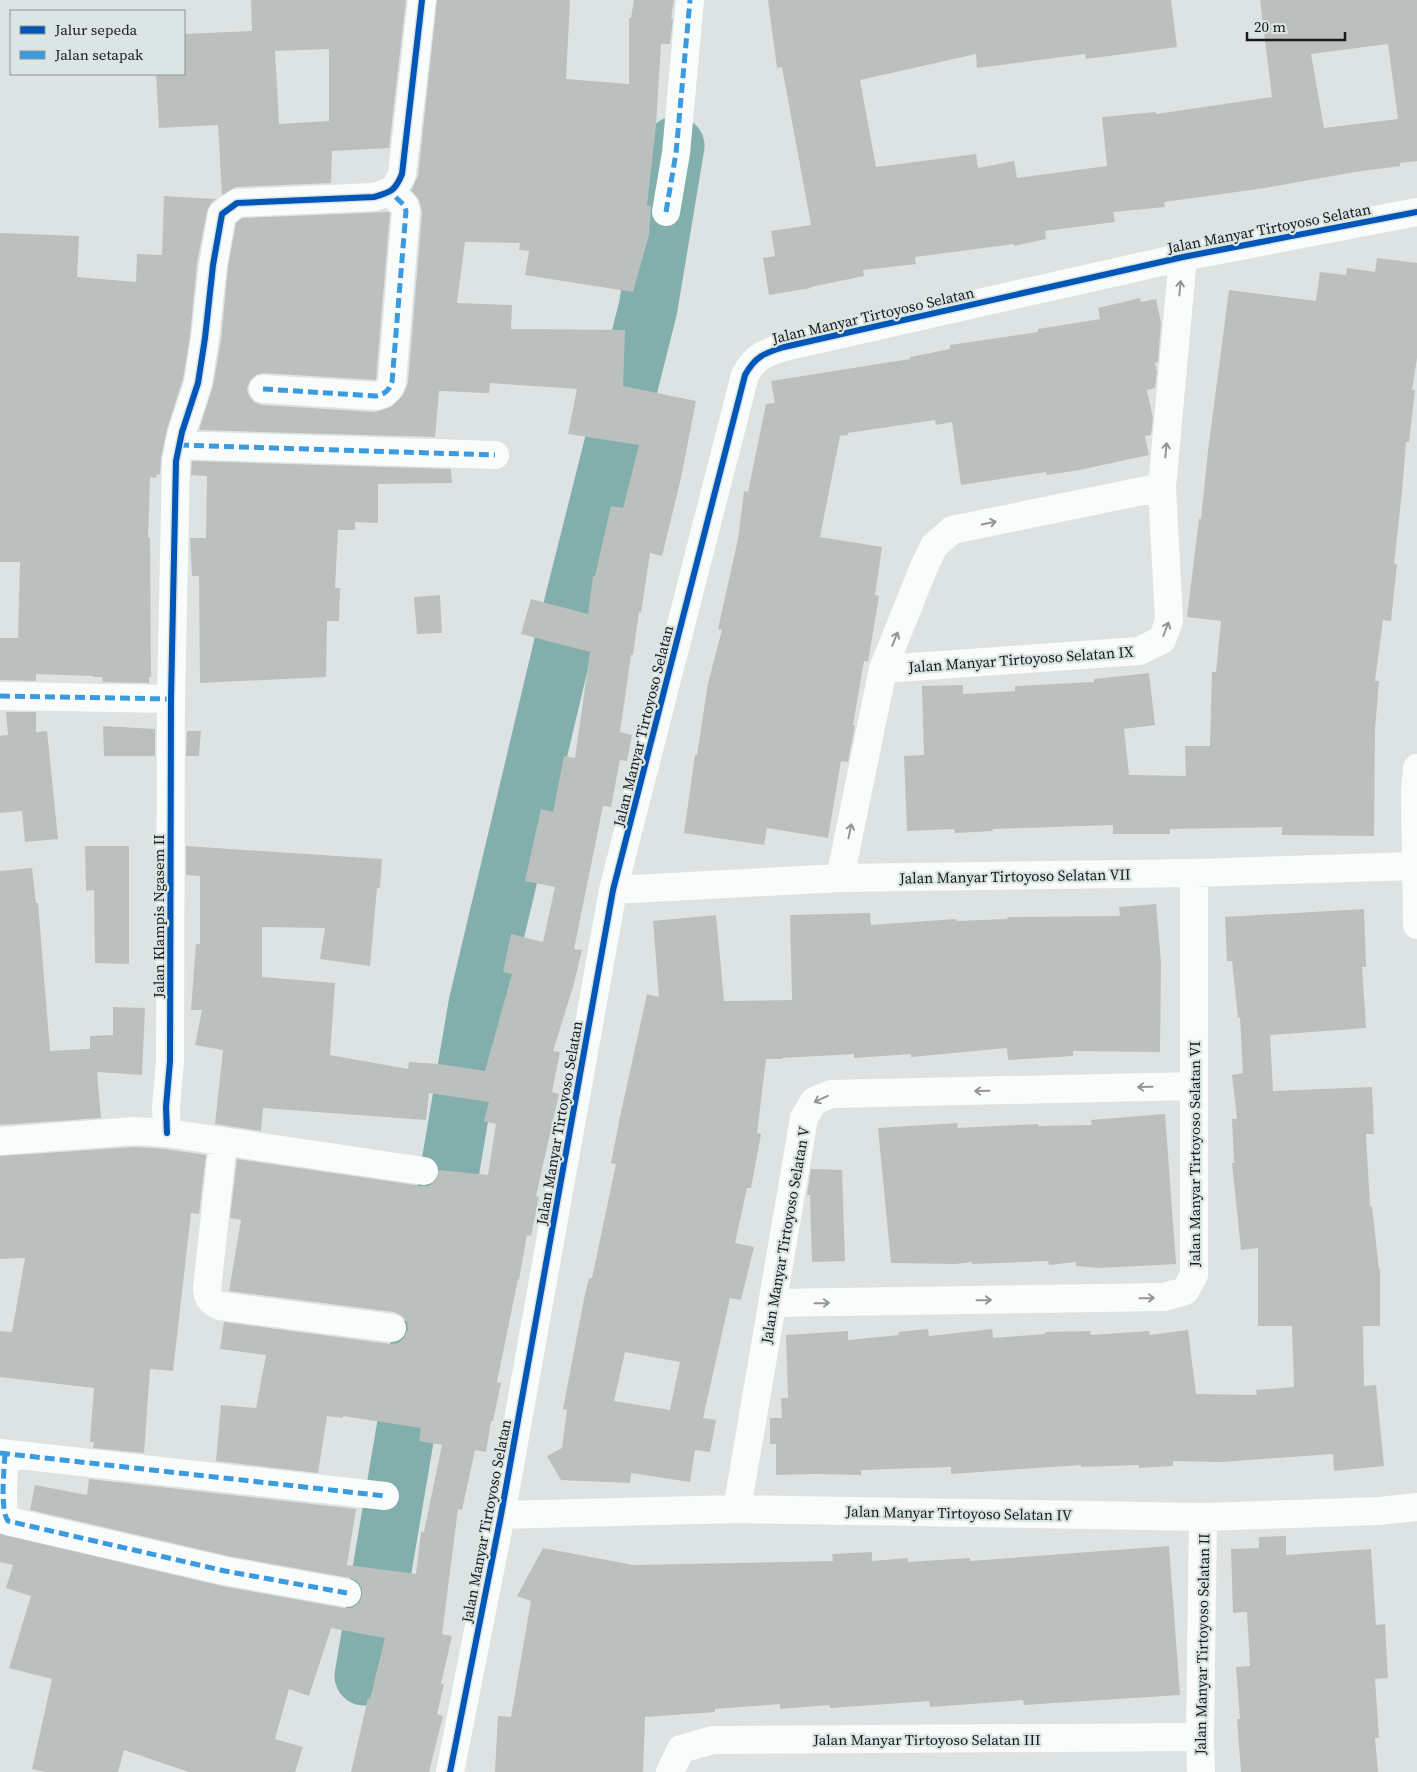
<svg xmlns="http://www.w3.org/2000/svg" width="1417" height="1772" viewBox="0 0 1417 1772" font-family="'Source Serif 4',serif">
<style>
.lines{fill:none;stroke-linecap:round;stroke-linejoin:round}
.river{stroke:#82afac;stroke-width:59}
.building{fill:#bbc0bf;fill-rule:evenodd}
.minor{stroke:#fafbfb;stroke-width:28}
.quiet{stroke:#3b9bdf;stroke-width:5;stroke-dasharray:10 5;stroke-linecap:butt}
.cycleway-casing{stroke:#dbe5e4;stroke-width:9}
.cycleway{stroke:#0057b8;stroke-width:6}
.oneway{stroke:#949696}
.labels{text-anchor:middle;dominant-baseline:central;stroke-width:4.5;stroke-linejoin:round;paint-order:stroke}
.street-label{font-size:15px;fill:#171b1b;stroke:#dbe5e4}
</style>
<rect width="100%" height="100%" fill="#dde3e2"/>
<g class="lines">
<path class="river" d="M436,1252L478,1004L564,642L648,308L675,146
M364,1676L420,1346"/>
</g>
<path class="building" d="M251,0H406L389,148L332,151L331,183L236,187L222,195L218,125L159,128L156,74H184V34L252,31ZM329,49V121L279,124L275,51Z
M437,0H570L566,79L629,84V18H631L634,0H674L671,19H673L670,44H661L656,126L647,205L651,206L649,235L633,292L525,275L529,251L519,250L520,243L465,242L457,303L512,305L511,329L625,330L623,386L696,401L681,478L662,556L650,553L641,613L639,612L633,655H631L620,732L632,735L627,761L620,760L611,807L603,806L574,949L582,950L573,987L553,1051L560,1052L552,1092L559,1094L536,1196L539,1197L531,1236L527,1235L519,1280L518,1279L497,1382L501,1383L493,1421H491L486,1452L475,1450L462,1510L458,1509L442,1634L452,1636L441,1684H444L437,1714L443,1716L429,1772H351L368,1698L370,1699L385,1638L331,1628L309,1696L289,1689L275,1739L303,1747L295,1772H189L124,1750L118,1772H45L32,1769L52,1679L9,1668L31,1596L6,1588L13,1565L0,1562V1534L222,1586L344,1608H352L359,1603L362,1595V1588L357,1581L350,1578L228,1556L30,1510L35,1485L87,1495L89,1479L356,1509L347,1565L416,1574L421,1532H424L442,1445L419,1441L421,1428L343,1416V1418L327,1416L318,1473L216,1461L221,1405L256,1408L266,1355L220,1349L224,1322L390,1344L398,1343L404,1338L408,1329L407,1322L402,1316L394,1312L229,1291L241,1220L230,1218L237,1159L422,1186H429L436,1180L439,1170L488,1175L496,1124L484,1121L489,1102L429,1093L426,1120L263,1108L261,1131L215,1124L223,1050L195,1045L202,1010H191L196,944H200V876L186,875V846L382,859L380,888H377L370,966L320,959L325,928L262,927V977L335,983L330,1055L408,1069L409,1062L439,1064L485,1071L512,974L503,972L511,934L543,942L555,887L525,881L541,809L553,812L564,756L575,758L590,652L521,634L531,599L588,614L593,576H595L611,506L623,508L639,445L568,434L577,389L490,383L489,393L439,391L435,437L199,430L213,386L221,340L228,267L236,223L242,218L389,212L390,213L376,380L263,373L256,375L250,381L247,389L249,396L254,402L262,405L375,412L391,407L403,395L408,383L422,212L419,200L411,190L418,176Z
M768,0H1171L1177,47L1086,59L1085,54L977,68L976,54L860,80L876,167L976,154L978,168L1014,161L1017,178L1107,166L1102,117L1156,112V114L1272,97L1260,0H1417V161L1400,163V166L1355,172L1265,188L1164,202L1165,207L1113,212L1115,222L1045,231L1046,239L1014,246V244L915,257L916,264L863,270L864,276L811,287V288L769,295L763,258L775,256L771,231L811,225L782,67L777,68ZM1388,44L1398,119L1324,128L1311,54Z
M164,196L216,199L212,202L207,211L197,263L190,336L183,379L167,429L161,458L160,475L157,474L156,478L150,477L148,537L150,538L151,677H149V683L103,682L102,677H93V676L36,674V681L0,680V638H18L20,562H0V233L79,236L77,277L136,282L137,254L162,255Z
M1377,258L1417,263V358L1412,390H1415L1409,442H1406L1402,492L1394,564H1397L1391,621L1383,620L1375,681H1379L1375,729L1374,836L1282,835V827L1170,829V834H1113V825L992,829L993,831L955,833L954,829L907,831L904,756L924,755L922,686L963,685V694L1015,691V686L1094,682V679L1149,673L1155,725L1124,729L1129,775L1186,776L1185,746H1210L1212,672H1216L1221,621L1187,617L1199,519H1201L1208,451L1229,290L1316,301L1320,272L1346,275L1347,268L1375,272Z
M1140,298L1141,302L1156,299L1161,323L1158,362L1155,363L1157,372L1155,388L1147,390L1153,418L1151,435L1145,436L1149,455L1079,470L1047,475L1046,472L961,485L952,422L936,425L935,420L848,433V435L840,436L820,537L882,547L875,595L879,596L868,662L864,661L853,725H855L848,762L841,761L828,838L767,828L764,845L684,833L695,755H697L708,683L722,630L718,629L738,539L744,491L748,492L766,404L775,403L771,381L910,359V357L950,349V345L1038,332V329L1100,319L1098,308Z
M192,461L451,469L452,483L378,484V523L355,522V530H338L335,588H340L339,621H327L326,677L200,683L199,576H192L190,538H206L207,476L191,475Z
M440,595L442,633L417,634L414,597Z
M6,712H36V732L47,731L58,839L25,842L22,811L0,813V736L8,735Z
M103,726L155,729V756H104Z
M187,731H201L199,756H186Z
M85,846H129V964L95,963L94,890L86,891Z
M32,868L36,903H38L50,1051L90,1049V1036L113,1035V1007L145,1008L142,1075L97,1072L101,1118L0,1125V871Z
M1156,904L1161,963L1160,1052L1073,1051V1056L1008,1060L1007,1048L911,1057V1054L854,1058V1054L782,1058V1059H766L757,1133L761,1134L751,1188H747L735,1243L754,1247L741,1300L730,1298L703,1418L716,1420L710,1452L695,1450L690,1482L631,1473L630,1483L561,1480L547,1456L562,1448L567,1410L563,1409L584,1299L589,1278H592L616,1164L611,1163L620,1117L647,994L659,997L653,921L716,915L724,1001L792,1000L790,915L870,913L871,925L956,919L957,921L1008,919L1007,917L1120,916L1119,907ZM625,1352L680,1362L670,1410L614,1401Z
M1364,909L1366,967H1362L1366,1028L1270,1035L1273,1091L1372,1087L1374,1134H1366L1370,1207L1372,1206L1379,1269H1380V1326H1363L1364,1386L1376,1385L1384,1466L1334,1471L1333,1454L1221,1462L1173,1461V1466L1139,1468V1465L1081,1467V1465L951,1474V1467L861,1470V1475L815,1474L776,1475V1444H770V1418H782L781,1398H788L786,1335L848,1331V1340L899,1335L898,1332L928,1329L929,1336L992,1329L993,1338L1045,1334V1332L1090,1331L1091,1335L1149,1331L1150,1335L1188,1330L1196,1394L1257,1395L1256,1390L1294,1387L1292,1326H1258V1248L1241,1250L1232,1163H1234L1232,1119H1237L1232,1075L1243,1073L1240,1017L1238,1018L1232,961H1227L1225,917Z
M1165,1114L1176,1264L1099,1268L1076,1266V1262L1049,1265L1048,1261L972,1264V1262L956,1264L891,1263L878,1128L958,1123L957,1128L1038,1124V1126L1092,1125L1091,1120Z
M135,1147L165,1149L206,1155L199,1214L191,1213L173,1371L150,1369L144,1453L93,1448L94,1442H90L94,1388L0,1377V1331L12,1332L25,1258L0,1259V1156Z
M811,1169L842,1170L845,1261L812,1262L810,1195H807Z
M1286,1536V1555L1371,1549L1376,1625L1385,1624L1388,1678L1375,1679L1379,1738H1375L1378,1772H1241L1237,1719H1240L1236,1667L1250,1666L1247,1612L1233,1613L1231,1549L1259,1548V1537Z
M1169,1546L1180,1695L1024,1705L1023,1700L930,1707L929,1701L830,1708V1705L780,1709V1704L715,1709V1712L645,1717L643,1772H495L498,1716L511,1717L531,1601L517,1596L543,1548L633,1565L833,1561L832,1554L872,1552V1561L908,1558V1562L970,1558V1561Z"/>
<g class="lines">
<path class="minor" d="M666,212L676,153L690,0
M263,389L376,396C385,394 389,391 392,382L406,211L404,205L390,192
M179,445L495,455
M883,669L1139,651L1162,640L1169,621L1162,487L1183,257
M0,696L171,699
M1417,768L1415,791L1417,925
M840,878L883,669L924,567L934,546L952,530L1162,487
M613,890L840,878L1194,873L1417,866
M167,1133L166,1107L170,1061L171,699L176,461L182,432L198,383L205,338L213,265L222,214L237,203L374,197C391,192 395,191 402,174L422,0
M0,1141L135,1131L167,1133L424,1171
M223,1142L207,1289C208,1299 211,1302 220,1306L392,1328
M773,1303L1164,1297L1185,1291L1194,1275V873
M0,1453L385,1496
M5,1454C4,1469 0,1511 8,1521L225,1571L347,1593
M737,1509L804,1118L814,1101L831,1094L1193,1086
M501,1515L737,1509L1203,1517L1379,1511L1417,1507
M450,1772L501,1515L613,890L745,375C755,357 764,353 784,347L1183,257L1417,212
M670,1772L681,1749L713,1740L1200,1737
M1201,1772L1200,1737L1203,1517"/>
<path class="quiet" d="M666,212L676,153L690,0
M263,389L376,396C385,394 389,391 392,382L406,211L404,205L390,192
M179,445L495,455
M0,696L171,699V697
M0,1453L385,1496
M5,1454C4,1469 0,1511 8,1521L225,1571L347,1593"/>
<defs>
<path id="cycleway" d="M167,1133L166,1107L170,1061L171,699L176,461L182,432L198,383L205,338L213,265L222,214L237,203L374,197C391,192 395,191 402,174L422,0
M450,1772L501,1515L613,890L745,375C755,357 764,353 784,347L1183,257L1417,212"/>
</defs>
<use href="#cycleway" class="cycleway-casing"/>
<use href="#cycleway" class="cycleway"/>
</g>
<defs><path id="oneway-shaft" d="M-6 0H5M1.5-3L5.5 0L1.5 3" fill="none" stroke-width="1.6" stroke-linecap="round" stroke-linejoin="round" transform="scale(1.25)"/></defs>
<g class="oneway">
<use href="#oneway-shaft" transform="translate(1180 288) rotate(-85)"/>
<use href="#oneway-shaft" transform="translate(1166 450) rotate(-85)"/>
<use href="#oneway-shaft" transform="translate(989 523) rotate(-12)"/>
<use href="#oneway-shaft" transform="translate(1166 629) rotate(-69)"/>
<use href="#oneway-shaft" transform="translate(895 639) rotate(-68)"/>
<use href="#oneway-shaft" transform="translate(850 831) rotate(-78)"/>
<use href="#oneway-shaft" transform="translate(1145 1087) rotate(179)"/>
<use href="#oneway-shaft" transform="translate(982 1091) rotate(179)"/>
<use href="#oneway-shaft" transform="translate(821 1099) rotate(155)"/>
<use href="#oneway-shaft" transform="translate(1147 1298) rotate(-1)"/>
<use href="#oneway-shaft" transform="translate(984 1300) rotate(-1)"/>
<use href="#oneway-shaft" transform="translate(822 1303) rotate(-1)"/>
</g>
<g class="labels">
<g class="street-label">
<text transform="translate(1269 228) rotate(-11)">Jalan Manyar Tirtoyoso Selatan</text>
<text transform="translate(873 315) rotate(-13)">Jalan Manyar Tirtoyoso Selatan</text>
<text transform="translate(1021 659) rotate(-4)">Jalan Manyar Tirtoyoso Selatan IX</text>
<text transform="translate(643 726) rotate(-76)">Jalan Manyar Tirtoyoso Selatan</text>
<text transform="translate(1015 876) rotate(-1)">Jalan Manyar Tirtoyoso Selatan VII</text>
<text transform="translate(158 916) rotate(-90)">Jalan Klampis Ngasem II</text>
<text transform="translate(559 1123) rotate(-80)">Jalan Manyar Tirtoyoso Selatan</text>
<text transform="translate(1194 1154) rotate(-90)">Jalan Manyar Tirtoyoso Selatan VI</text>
<text transform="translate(785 1235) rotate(-80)">Jalan Manyar Tirtoyoso Selatan V</text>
<text transform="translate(959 1513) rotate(1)">Jalan Manyar Tirtoyoso Selatan IV</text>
<text transform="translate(486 1521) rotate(-79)">Jalan Manyar Tirtoyoso Selatan</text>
<text transform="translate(1202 1644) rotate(-89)">Jalan Manyar Tirtoyoso Selatan II</text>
<text x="927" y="1739">Jalan Manyar Tirtoyoso Selatan III</text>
</g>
</g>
<rect x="10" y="10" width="175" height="65" fill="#dbe5e4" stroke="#8d9494"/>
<rect x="20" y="26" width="25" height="8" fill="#0057b8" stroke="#8d9494"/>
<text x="55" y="35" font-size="15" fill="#171b1b">Jalur sepeda</text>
<rect x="20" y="51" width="25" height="8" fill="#3b9bdf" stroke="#8d9494"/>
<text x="55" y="60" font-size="15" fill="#171b1b">Jalan setapak</text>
<path d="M1247 32v8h98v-8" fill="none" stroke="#171b1b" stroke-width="2.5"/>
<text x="1254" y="32" font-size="15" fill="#171b1b" stroke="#dbe5e4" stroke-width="4" paint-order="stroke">20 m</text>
</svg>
